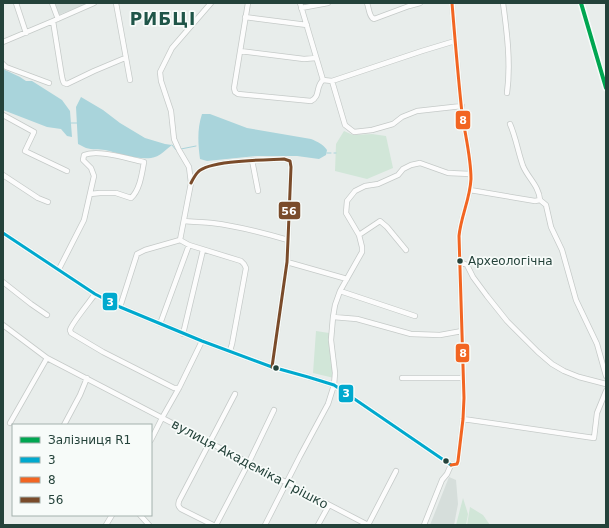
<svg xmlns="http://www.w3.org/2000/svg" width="609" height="528" viewBox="0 0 609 528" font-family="'DejaVu Sans',sans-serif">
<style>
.built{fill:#d6dedb}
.green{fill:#d1e6d8}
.water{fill:#a9d4db}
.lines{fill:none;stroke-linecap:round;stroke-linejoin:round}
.stream{stroke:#a9d4db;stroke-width:1}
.minor-casing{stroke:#c5cac8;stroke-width:6}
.minor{stroke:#fcfcfc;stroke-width:4.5}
.bus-1-casing{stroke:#f7fbf9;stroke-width:6}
.bus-2-casing{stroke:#f7fbf9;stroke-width:6}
.bus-3-casing{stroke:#f7fbf9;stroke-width:6}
.bus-1{stroke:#00a9ce;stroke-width:3}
.bus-2{stroke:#f26522;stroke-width:3}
.bus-3{stroke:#7a4b2a;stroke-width:3}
.rail-1-casing{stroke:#f7fbf9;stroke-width:7}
.rail-1{stroke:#00a651;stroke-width:4}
.bus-dot{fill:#24423a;stroke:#f7fbf9;stroke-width:1.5}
.labels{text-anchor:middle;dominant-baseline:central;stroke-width:3.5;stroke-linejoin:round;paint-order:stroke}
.bus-label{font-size:12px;fill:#24423a;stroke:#f7fbf9;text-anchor:start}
.street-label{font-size:13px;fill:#24423a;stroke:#f7fbf9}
.district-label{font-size:17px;font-weight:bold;letter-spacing:1px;fill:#1f5548;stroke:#f7fbf9}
.line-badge{stroke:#f7fbf9;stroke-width:1.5}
.badge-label{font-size:11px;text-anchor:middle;font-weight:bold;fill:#fff}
</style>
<rect width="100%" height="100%" fill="#e8edeb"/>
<path class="built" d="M54,3H89L58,15Z
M449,477L456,480L458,504L454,525H430Z"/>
<path class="green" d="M344,131L353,135L372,134L386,136L393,168L367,179L335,171L336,144Z
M316,331L329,333L334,378L313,373Z
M463,498L468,514L466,525H456Z
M470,507L483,515L490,525H467Z"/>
<path class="water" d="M3,69L20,77L26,81H32L62,100L70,111L72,137L67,136L61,129L47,127L3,110Z
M81,97L103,110L120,123L145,138L165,144L172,145C165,150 160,157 151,158C138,160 118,153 105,150C99,149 92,150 86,148C83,147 81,145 78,144L76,107Z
M202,114H210L247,128L311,139C318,142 323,144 327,150L326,155L319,159L297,156H257L207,161L200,159C198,144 197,129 202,114Z"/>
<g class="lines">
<path class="stream" d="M71,123H77
M172,145L176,150L178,149
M181,149L196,146
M327,153H331
M334,153H336"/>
<defs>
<path id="minor" d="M16,3L26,33
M52,3L58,19
M116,3L130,80
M248,3L234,88L235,92L238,94L311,101C321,96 315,87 323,80
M300,3L323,80
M367,3C369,8 369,17 374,19L409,6L420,3
M503,3C507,32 511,64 507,93
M301,8L328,3
M245,17L307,25
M53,21L62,77L63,81L64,83L67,84L94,71L125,58
M3,42L53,21L94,3
M240,51L304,59L316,58
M3,64L6,67L49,83
M323,80L332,81L422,51L455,41
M332,81L345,125L354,132L372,130L393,124L402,117L417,111L462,106
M3,115L34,132L25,151L67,171
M510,124C516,138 518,152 523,166C528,178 539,186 540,200
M178,148L174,139L171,111L161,81L160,72L172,48L211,3
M252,160L258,191
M3,175L38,198L48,202
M191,183C193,179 195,175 198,172C209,160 267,160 284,159L290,161L291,167L288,240L287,262L272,367
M470,190L535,201L540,200L546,205L551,227L562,250L576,300L597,344L606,376
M184,221C193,222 203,222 212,223C238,226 264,233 288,240
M3,233L95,294L120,307L202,341L272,367L308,377L334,385L451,465
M359,235L380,221L387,227L406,250
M180,240L189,245L241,261L244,264L246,268L232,344L230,351
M287,262L347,279
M460,262L467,265L473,277L487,296L507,321L538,352L552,364L564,371L579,377L606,384
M59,269L84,220L94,176L91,168L83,160L84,155C99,149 128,159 144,162C142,173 140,190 131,198L116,193H100L90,194
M3,282L31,304L47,315
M340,291L415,316
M95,294C91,300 71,324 70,330C70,331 71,332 71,333L103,352L174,388H179
M120,307L137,254L145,250L180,240L191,183L189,167L179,150
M333,317L357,319L411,334L440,335L462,331
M160,324L189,245
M3,325L47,358L368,525
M183,334L203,250
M402,378H463
M463,419L594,438L597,413L606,391
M10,423L47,358
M64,425L80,395L87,378
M151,440L162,418L179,388L202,341
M451,465L457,464L458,461L463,419L464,398L459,236C461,216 470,199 471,179C471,157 465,135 462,113C458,76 455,40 452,3
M140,515L149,525
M106,525L112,515
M213,525L181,509C178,506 178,505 179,501L235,394
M216,525L249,462L274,410
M265,525L300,456L328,404L334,385L335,373L331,340L333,317L335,305L340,291L362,252V247L359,235L346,213L347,201L355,191L365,186L378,184L398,175L403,169L411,165L420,163L448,173L471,174
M318,525L329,505
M368,525L396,471
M424,525L442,480L447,474L451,465"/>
</defs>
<use href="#minor" class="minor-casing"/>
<use href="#minor" class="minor"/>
<defs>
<path id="bus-1" d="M3,233L95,294L120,307L202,341L272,367L308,377L334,385L451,465"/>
<path id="bus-2" d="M451,465L457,464L458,461L463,419L464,398L459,236C461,216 470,199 471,179C471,157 465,135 462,113C458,76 455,40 452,3"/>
<path id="bus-3" d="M191,183C193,179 195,175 198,172C209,160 267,160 284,159L290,161L291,167L288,240L287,262L272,367"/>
</defs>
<use href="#bus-1" class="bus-1-casing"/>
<use href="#bus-2" class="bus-2-casing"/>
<use href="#bus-3" class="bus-3-casing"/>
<use href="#bus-1" class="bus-1"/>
<use href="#bus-2" class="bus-2"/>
<use href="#bus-3" class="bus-3"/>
<defs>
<path id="rail-1" d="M581,3L606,88"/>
</defs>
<use href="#rail-1" class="rail-1-casing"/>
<use href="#rail-1" class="rail-1"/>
</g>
<g class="bus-dot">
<circle cx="460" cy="261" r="3.5"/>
<circle cx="276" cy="368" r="3.5"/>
<circle cx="446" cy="461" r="3.5"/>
</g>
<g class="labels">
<g class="bus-label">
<text x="468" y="261">Археологічна</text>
</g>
<g class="street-label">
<text transform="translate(250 464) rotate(28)">вулиця Академіка Грішко</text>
</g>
<g class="district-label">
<text x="163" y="19">РИБЦІ</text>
</g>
</g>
<g class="line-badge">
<rect x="455" y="110" width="16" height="20" rx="4" fill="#f26522"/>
<rect x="278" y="201" width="23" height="19" rx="4" fill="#7a4b2a"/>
<rect x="102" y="292" width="16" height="19" rx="4" fill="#00a9ce"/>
<rect x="455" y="343" width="15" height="20" rx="4" fill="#f26522"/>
<rect x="338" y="384" width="16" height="19" rx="4" fill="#00a9ce"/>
</g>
<g class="badge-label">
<text x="463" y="124">8</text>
<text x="289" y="215">56</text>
<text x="110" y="306">3</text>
<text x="463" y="357">8</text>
<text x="346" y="397">3</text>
</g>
<rect width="609" height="528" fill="none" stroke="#24423a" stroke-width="8"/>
<rect x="12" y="424" width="140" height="92" fill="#f7fbf9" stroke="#a3b1ad"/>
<rect x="20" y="437" width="20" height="6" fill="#00a651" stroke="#a3b1ad"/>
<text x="48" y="444" font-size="12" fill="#24423a">Залізниця R1</text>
<rect x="20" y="457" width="20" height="6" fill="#00a9ce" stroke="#a3b1ad"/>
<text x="48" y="464" font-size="12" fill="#24423a">3</text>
<rect x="20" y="477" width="20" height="6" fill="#f26522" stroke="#a3b1ad"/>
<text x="48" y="484" font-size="12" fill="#24423a">8</text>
<rect x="20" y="497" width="20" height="6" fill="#7a4b2a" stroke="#a3b1ad"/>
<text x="48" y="504" font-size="12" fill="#24423a">56</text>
</svg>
